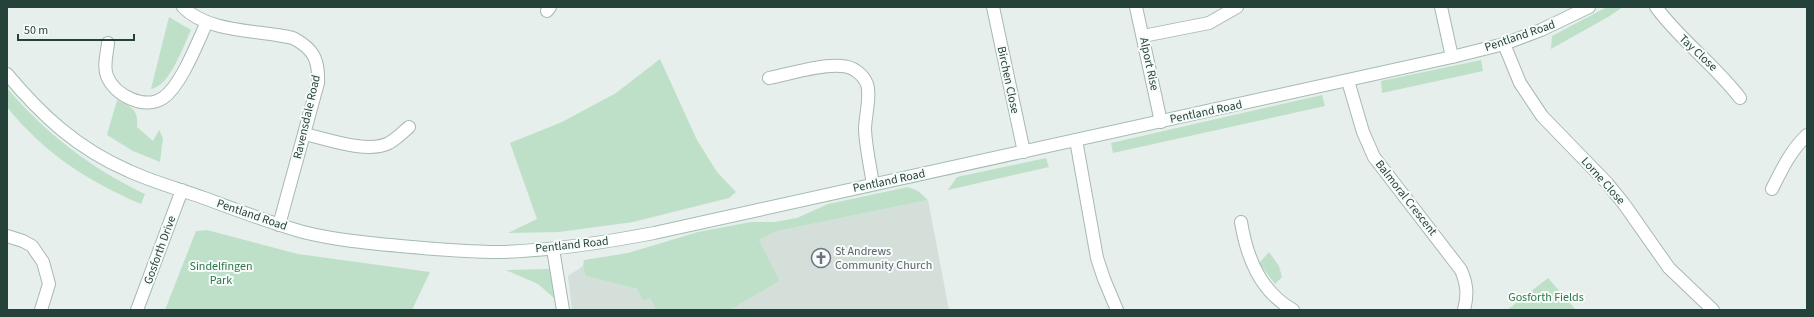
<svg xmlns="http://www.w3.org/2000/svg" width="1814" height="317" viewBox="0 0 1814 317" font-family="'Source Sans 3',sans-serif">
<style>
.built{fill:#d4dfda}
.green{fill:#bfe0c8}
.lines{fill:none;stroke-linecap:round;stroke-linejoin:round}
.street-casing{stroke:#a8b8b2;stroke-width:14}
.secondary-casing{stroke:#a4bbb3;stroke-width:14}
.street{stroke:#fff;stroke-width:12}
.secondary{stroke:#fff;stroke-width:12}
.labels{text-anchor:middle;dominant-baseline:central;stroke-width:4;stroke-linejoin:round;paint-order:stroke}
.street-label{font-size:12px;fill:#24423a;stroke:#f7fbf9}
.worship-label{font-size:12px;fill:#5b616d;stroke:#f7fbf9;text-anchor:start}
.park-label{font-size:12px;fill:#2d7a4b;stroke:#f7fbf9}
</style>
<rect width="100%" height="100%" fill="#e6efeb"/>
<path class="built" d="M928,200L949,310H730L780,281L759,240L778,231Z
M583,266L587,276L637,289L643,301L650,298L656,310H572L568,276Z"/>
<path class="green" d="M1607,7H1623L1608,17L1551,49L1552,36Z
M169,17L191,30C183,47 170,86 151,89Z
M660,59L697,140L717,172L736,192L729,198L633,222L559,232L508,233L537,219L510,143L562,122L616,93Z
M1481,60L1483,71L1382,93L1381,81Z
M7,88C45,133 92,169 145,194L141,204C87,181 44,153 7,107Z
M1322,95L1325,106L1113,153L1111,143Z
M117,100C131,107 139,109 137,127L153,141L159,130L163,138L160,162L133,151L107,135Z
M1046,158L1049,167L948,190L957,177Z
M908,187L918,191L928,200L778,231L759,240L780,281L730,310H656L650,298L643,301L637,289L586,276L583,266L584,260L628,253L698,232L751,222H774L797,218L828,204Z
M207,230L298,254L430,272L412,310H165L196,231Z
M1269,252L1279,266L1282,277L1275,284L1259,263Z
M550,269L555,299L538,284L506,270Z
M1548,278L1576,310H1507Z"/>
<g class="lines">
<defs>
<path id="street" d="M183,7C208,33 260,30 293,38C314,49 319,60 318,83L279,225
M993,7L1024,152
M1136,7L1161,122
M1441,7L1452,57
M1656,7C1681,41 1714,64 1740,98
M547,11L550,7
M1143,36L1209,23L1237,7
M108,43C107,54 103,66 107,76C115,96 145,110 163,98C181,86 198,41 207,22
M1504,44L1520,83L1542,116L1607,183L1624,204L1669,268L1713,310
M769,78C789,74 821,64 841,66C852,66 863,74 867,84C871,95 865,117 865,130C866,148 870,166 873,184
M1348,81L1363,132L1374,157L1461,270C1467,284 1468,295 1464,310
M305,134C327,139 368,154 389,143C396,139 403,132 409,127
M1076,140L1097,258L1104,279L1117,310
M1772,189C1782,169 1791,150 1807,135
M1241,222C1247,258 1260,291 1293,310
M7,236L23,241L32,246L43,262L49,284L41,310
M553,249L563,310"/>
<path id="secondary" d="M7,74C42,116 78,149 129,171C153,182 179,189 204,198C237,210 270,223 303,232C335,240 368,243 400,246C433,249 465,252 498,252C550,251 602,243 654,233L1452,57L1504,44L1541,30L1589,7
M137,310L182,190"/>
</defs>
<use href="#street" class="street-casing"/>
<use href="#secondary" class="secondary-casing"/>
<use href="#street" class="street"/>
<use href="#secondary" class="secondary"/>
</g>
<defs>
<symbol id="church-ring" viewBox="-11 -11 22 22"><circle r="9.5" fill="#f7fbf9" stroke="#6b7280" stroke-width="1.5"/><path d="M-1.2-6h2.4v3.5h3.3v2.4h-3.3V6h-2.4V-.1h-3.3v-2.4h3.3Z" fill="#6b7280"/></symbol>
</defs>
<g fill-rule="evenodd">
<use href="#church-ring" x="810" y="247" width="22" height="22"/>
</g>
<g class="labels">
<g class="street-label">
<text transform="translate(1520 36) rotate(-19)">Pentland Road</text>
<text transform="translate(1698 53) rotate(43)">Tay Close</text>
<text transform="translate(1149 64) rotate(78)">Alport Rise</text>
<text transform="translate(1008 80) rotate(78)">Birchen Close</text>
<text transform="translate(1206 112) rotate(-12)">Pentland Road</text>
<text transform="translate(307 117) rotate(-77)">Ravensdale Road</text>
<text transform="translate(889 181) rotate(-12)">Pentland Road</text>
<text transform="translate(1603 181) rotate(48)">Lorne Close</text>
<text transform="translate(1406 198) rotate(52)">Balmoral Crescent</text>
<text transform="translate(252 215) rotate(19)">Pentland Road</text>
<text transform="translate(572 245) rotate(-6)">Pentland Road</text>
<text transform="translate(160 250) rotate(-70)">Gosforth Drive</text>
</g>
<g class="worship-label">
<text x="835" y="251">St Andrews<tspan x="835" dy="14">Community Church</tspan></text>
</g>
<g class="park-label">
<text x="221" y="266">Sindelfingen<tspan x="221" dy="14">Park</tspan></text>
<text x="1546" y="297">Gosforth Fields</text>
</g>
</g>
<rect width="1814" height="317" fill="none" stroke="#24423a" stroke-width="16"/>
<path d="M18 34v6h116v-6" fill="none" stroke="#24423a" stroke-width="2"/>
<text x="24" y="34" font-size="12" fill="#24423a" stroke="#f7fbf9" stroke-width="3" paint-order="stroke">50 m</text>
</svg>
